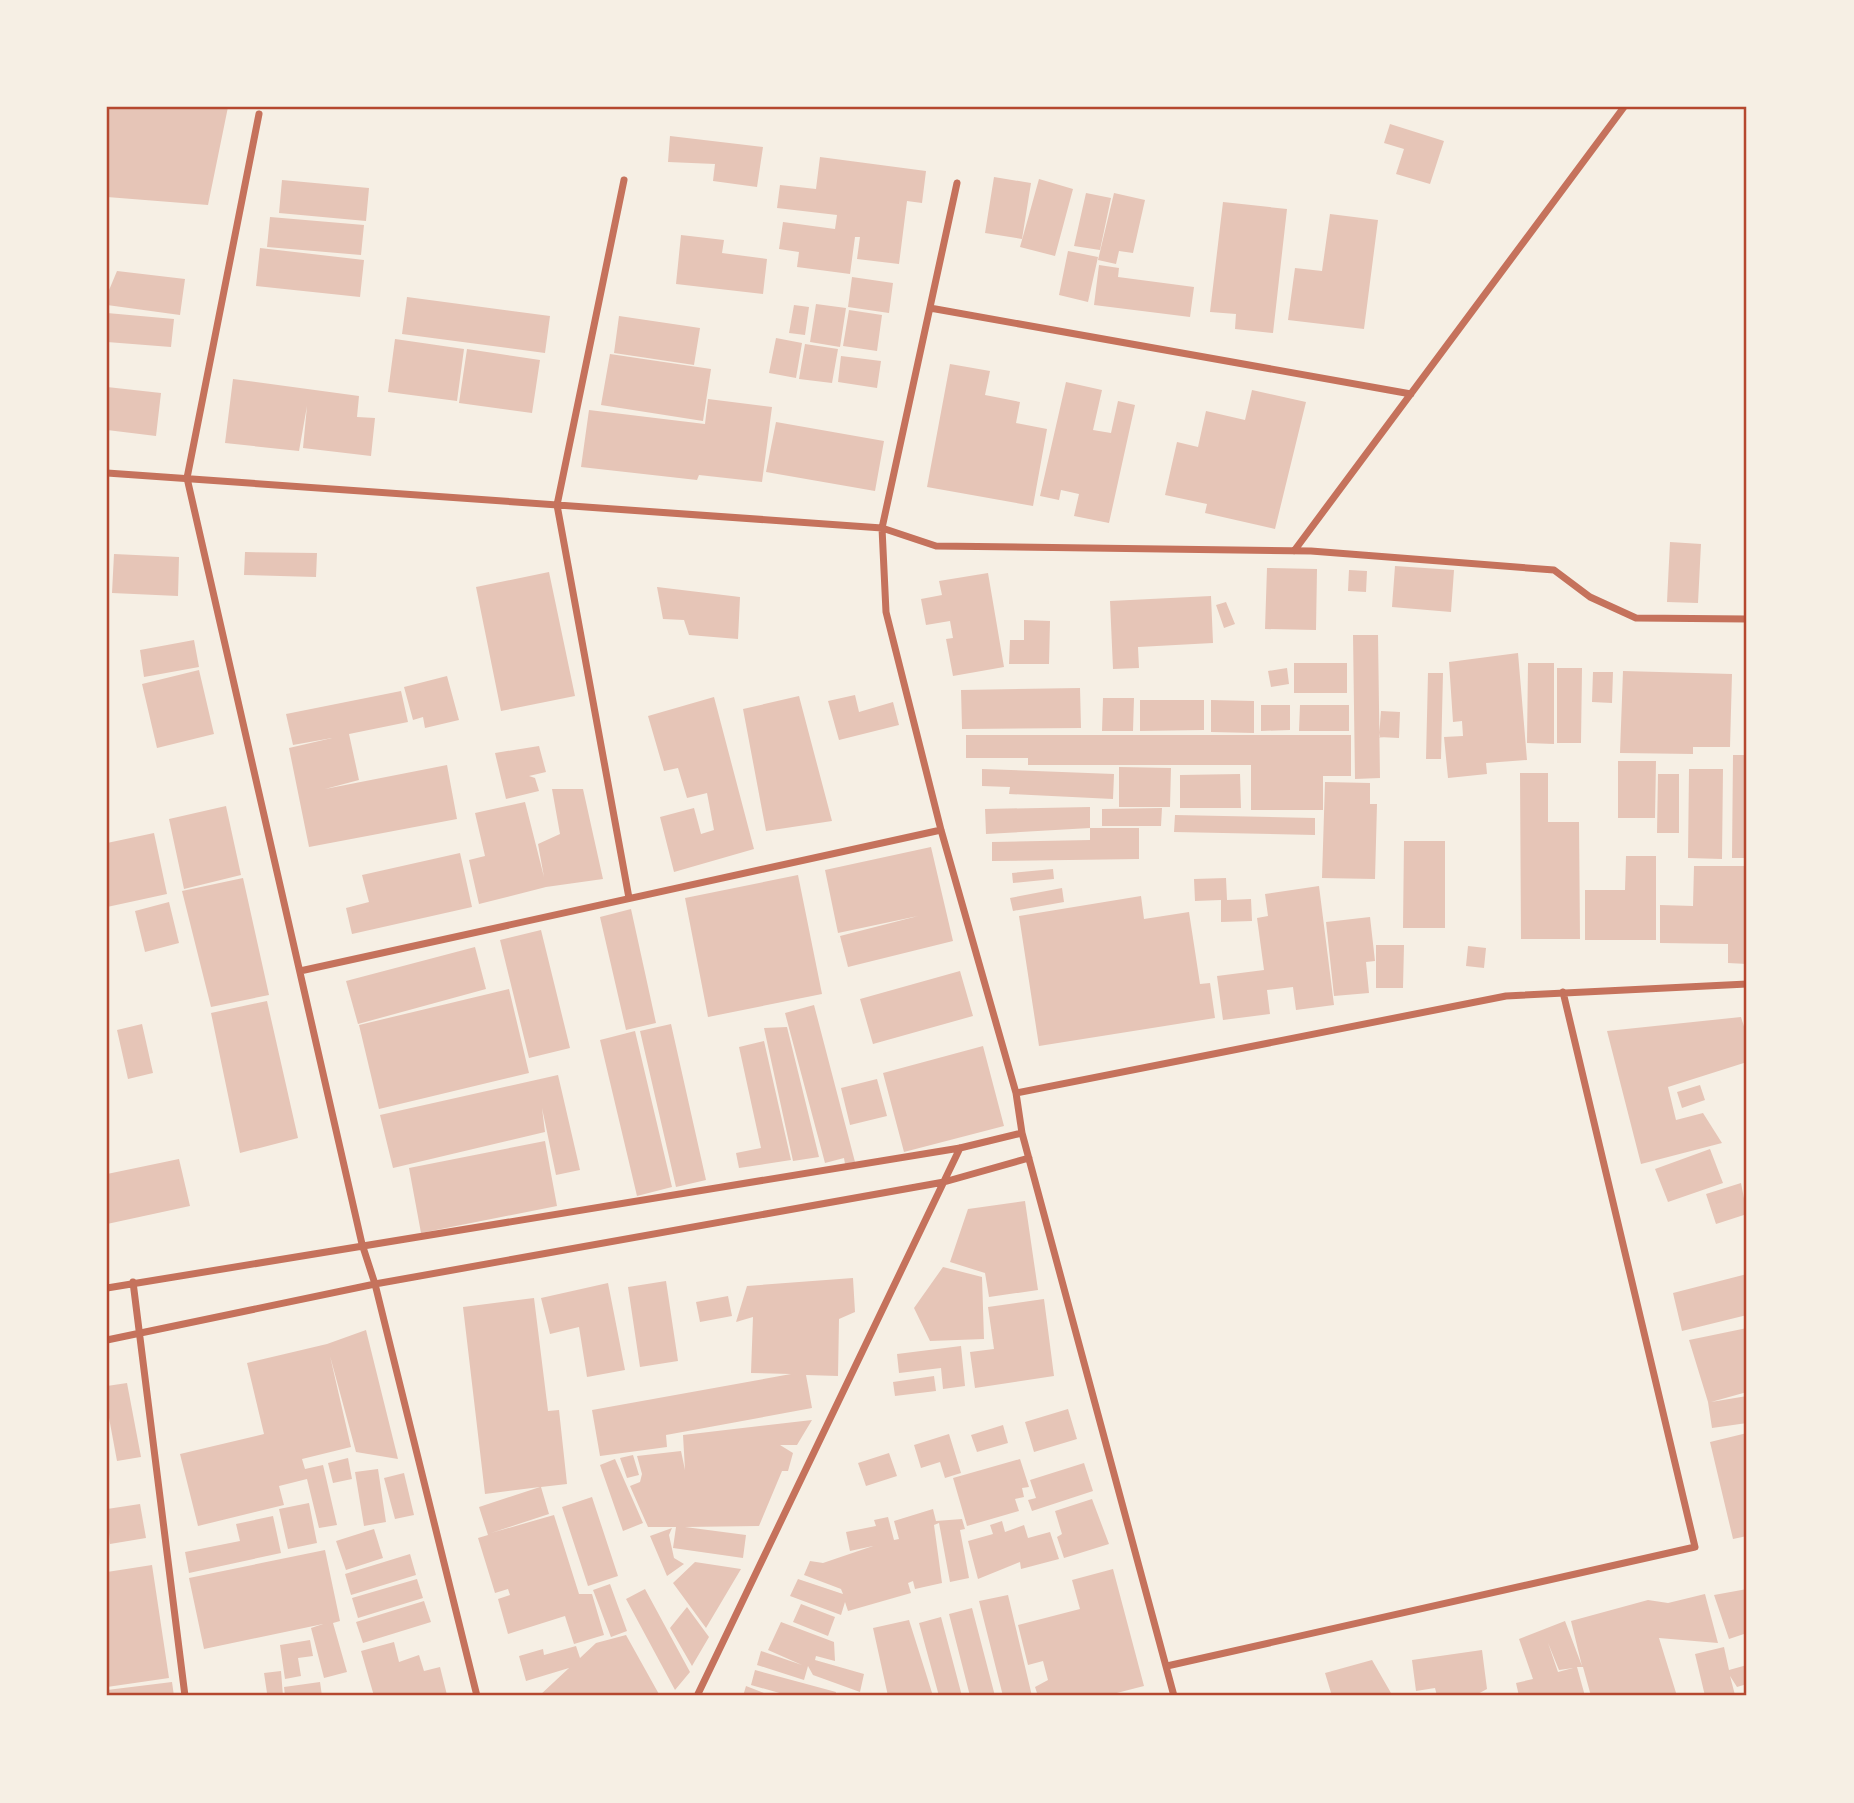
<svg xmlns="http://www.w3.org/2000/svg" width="1854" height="1803" viewBox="0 0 1854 1803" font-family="Barlow,sans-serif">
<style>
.building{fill:#e6c5b7;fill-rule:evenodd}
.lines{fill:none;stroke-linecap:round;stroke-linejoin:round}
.minor{stroke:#c5725c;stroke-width:7}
.neatline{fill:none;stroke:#b5482f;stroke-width:2.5}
</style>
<rect width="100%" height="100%" fill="#f6efe4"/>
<path class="building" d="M107,107H228L208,205L107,197Z
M1390,124L1444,141L1430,184L1396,174L1404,149L1384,143Z
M670,136L763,147L757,187L713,181L715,164L668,162Z
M820,157L926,171L922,203L907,201L899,264L857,259L860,237H855L850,274L797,267L799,252L779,249L783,222L835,229L837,215L777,208L780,185L816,189Z
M994,177L1031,183L1022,239L985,233Z
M1039,179L1073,189L1055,256L1020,247Z
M282,180L369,188L366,221L279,213Z
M1086,193L1111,198L1100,250L1074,246Z
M1114,193L1145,200L1133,253L1119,251L1116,264L1098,260Z
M1223,202L1287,209L1273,333L1235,329L1236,314L1210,312Z
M1330,214L1378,220L1364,329L1288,320L1295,268L1322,271Z
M270,217L364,225L361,255L267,247Z
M681,235L724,240L722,253L767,259L763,294L676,284Z
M260,248L364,260L360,297L256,286Z
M1068,251L1098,257L1088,302L1059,295Z
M1099,265L1119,268L1118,277L1194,287L1190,317L1094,305Z
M117,271L185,279L180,315L107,305V295Z
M852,277L893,283L889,313L848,307Z
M407,297L550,316L545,353L402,334Z
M816,304L846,308L840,347L810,342Z
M794,305L809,307L805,335L789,333Z
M849,310L882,315L877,351L843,346Z
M107,313L174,319L171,347L107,342Z
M619,316L700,328L694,365L614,353Z
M776,338L802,343L796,378L769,373Z
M395,339L464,349L457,401L388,392Z
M805,344L838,349L832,383L799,379Z
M467,349L540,360L532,413L459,403Z
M610,354L711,369L703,421L601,405Z
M841,356L881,361L877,388L838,382Z
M950,364L990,371L985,395L1020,402L1016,423L1047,429L1033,506L927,487Z
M233,379L359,396L357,417L375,418L371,456L303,448L307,406L299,451L225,443Z
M1066,382L1102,390L1093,430L1111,433L1118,401L1135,405L1109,523L1074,516L1079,494L1061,490L1059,500L1040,496Z
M107,387L161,393L156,436L107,430Z
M1252,390L1306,402L1275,529L1205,513L1207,504L1165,495L1177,442L1198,447L1206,411L1245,420Z
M708,399L772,407L762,482L699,475L697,480L581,467L589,410L705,424Z
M776,422L884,441L875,491L766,472Z
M1670,542L1701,544L1698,603L1667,602Z
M245,552L317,553L316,577L244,575Z
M114,554L179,557L178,596L112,593Z
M1395,566L1454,570L1451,612L1392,607Z
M1267,568L1317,569L1316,630L1265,629Z
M1349,570L1367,571L1366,592L1348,591Z
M549,572L575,696L501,711L476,587Z
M988,573L1004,667L953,676L946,639L953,638L950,621L926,625L921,599L942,595L939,581Z
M657,587L740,597L738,639L689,635L684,620L663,619Z
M1211,596L1213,643L1138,647L1139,668L1113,669L1110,601Z
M1226,602L1235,624L1224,628L1216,605Z
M1024,620L1050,621L1049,664H1009L1010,640H1024Z
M1353,635H1378L1380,778L1355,779Z
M194,640L199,667L144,677L140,650Z
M1518,653L1527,760L1486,763L1487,774L1448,778L1444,737L1463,736L1462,721L1453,722L1449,662Z
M1294,663H1347V693H1294Z
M1528,663H1554V744L1527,743Z
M1287,668L1289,684L1271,687L1268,671Z
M1557,668H1582L1581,743H1557Z
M199,670L214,734L157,748L142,684Z
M1623,671L1732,674L1730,747H1693V754L1620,753Z
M1593,672H1613L1612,703L1592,702Z
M1428,673H1443L1441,759H1426Z
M447,676L459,720L425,728L423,717L413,720L404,687Z
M1080,688L1081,728L962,729L961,690Z
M401,691L408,722L349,734L359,780L325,789L447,765L457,819L309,847L289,748L332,738L293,745L286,714Z
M855,695L859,712L893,702L899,725L839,740L828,701Z
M799,696L832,821L766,831L743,709Z
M714,697L754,849L674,872L660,817L694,808L701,834L714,830L707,793L687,798L678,768L664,771L648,716Z
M1103,698H1134L1133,731H1102Z
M1140,700H1204V730L1140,731Z
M1211,700L1254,701V733L1211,732Z
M1261,705H1290V730L1261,731Z
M1300,705H1349V731H1299Z
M1381,711L1400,712L1399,738L1379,737Z
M966,735H1351V776H1323V810H1251V765H1028V758H966Z
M539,746L546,772L529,776L535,778L539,791L506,799L495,753Z
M1733,755H1747V858H1732Z
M1618,761H1656L1655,818H1618Z
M1119,767L1171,768L1170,807H1119Z
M982,769L1114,774L1113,799L1009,794L1010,787L982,786Z
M1689,769H1723L1722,859L1688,858Z
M1520,773H1548V822H1579L1580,939H1521Z
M1240,774L1241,808H1180V775Z
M1658,774H1679V833H1657Z
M1325,782L1370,783V804H1377L1375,879L1322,878Z
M552,789H583L603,879L546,887L479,904L469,860L485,856L475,813L525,802L544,877L538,844L560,834Z
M226,806L241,875L184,889L169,819Z
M1090,807V828L986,834L985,809Z
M1162,808L1161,826H1102V809Z
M1175,815L1315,818V835L1174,832Z
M1090,828H1139V859L992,861V842L1090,840Z
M154,833L167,894L107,907V843Z
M1404,841H1445V928H1403Z
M931,847L953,941L848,967L840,936L918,916L838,933L825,870Z
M460,853L472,907L352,934L346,908L369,902L362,875Z
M1626,856H1656V940H1585V890H1625Z
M1694,866H1747V964L1728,963V944L1660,943V905L1693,906Z
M1053,869L1054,879L1013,883L1012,873Z
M798,875L822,994L708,1017L685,898Z
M243,878L269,995L211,1007L182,891Z
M1226,878L1227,900L1251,899L1252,921L1221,922V900L1195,901L1194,879Z
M1319,886L1334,1005L1296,1010L1293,987L1267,990L1270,1014L1223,1020L1217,976L1264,970L1257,918L1268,916L1265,894Z
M1062,888L1064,902L1013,911L1010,898Z
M1141,896L1144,919L1189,912L1200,984L1210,983L1215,1018L1039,1046L1019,916Z
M169,902L179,943L145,952L135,911Z
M631,909L656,1023L626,1030L600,917Z
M1370,917L1375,961L1366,962L1369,993L1334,996L1326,922Z
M541,930L570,1048L529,1058L500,940Z
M1376,945H1404L1403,988H1376Z
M1468,946L1486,948L1484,968L1466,966Z
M475,947L486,989L358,1024L346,981Z
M960,971L973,1016L873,1044L860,999Z
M509,989L529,1073L379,1109L359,1025Z
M267,1001L298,1138L240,1153L211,1013Z
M814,1005L855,1162L845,1164L844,1158L825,1163L785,1013Z
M1741,1017L1747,1036V1062L1668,1087L1676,1120L1703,1113L1722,1143L1641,1164L1607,1031Z
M142,1024L153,1073L128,1079L117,1030Z
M671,1024L706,1180L676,1187L640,1031Z
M787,1027L819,1157L793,1161L764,1028Z
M635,1031L672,1187L637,1196L600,1040Z
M764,1041L791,1160L739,1168L736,1153L761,1148L739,1047Z
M983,1046L1004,1126L904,1152L883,1073Z
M558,1075L580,1170L556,1175L542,1108L545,1132L393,1168L380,1115Z
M877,1079L887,1116L850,1125L841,1088Z
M1700,1085L1705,1100L1682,1108L1677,1092Z
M545,1141L557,1206L421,1233L409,1168Z
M1710,1149L1723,1183L1668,1202L1655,1169Z
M179,1159L190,1206L107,1224V1174Z
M1741,1183L1747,1214L1716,1224L1706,1194Z
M1025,1201L1038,1290L989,1297L985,1273L950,1262L968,1209Z
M943,1267L982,1277L984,1339L930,1341L914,1308Z
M1747,1274V1315L1682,1331L1673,1293Z
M853,1278L855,1312L839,1319L838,1376L806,1375L812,1408L666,1435L667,1447L600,1456L592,1410L791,1374L751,1373L753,1317L736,1322L747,1286Z
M666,1281L678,1361L640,1367L628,1287Z
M608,1283L625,1370L587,1377L579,1327L550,1334L541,1298Z
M728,1296L732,1316L700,1322L696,1302Z
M534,1298L548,1411L559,1410L567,1484L541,1487L549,1514L491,1533L554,1515L579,1594H592L604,1635L574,1644L565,1616L508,1634L498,1599L510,1595L508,1589L495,1593L478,1538L488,1535L479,1507L540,1487L485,1494L463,1307Z
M1044,1299L1054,1376L975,1388L970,1352L994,1349L988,1307Z
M1747,1328V1392L1711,1402L1747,1396V1423L1712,1428L1708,1402L1689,1340Z
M366,1330L398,1459L356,1452L330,1356L351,1447L302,1459L305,1469L323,1465L337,1525L319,1528L307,1479L279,1486L284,1505L198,1526L180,1454L264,1434L247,1363L327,1344Z
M961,1346L965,1386L943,1389L941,1368L899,1373L897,1354Z
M934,1376L936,1391L895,1396L893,1382Z
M127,1383L141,1457L117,1461L107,1407V1386Z
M1068,1409L1077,1439L1034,1452L1025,1422Z
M812,1420L797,1445H780L793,1453L788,1471H782L759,1526L685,1527L746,1535L743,1558L673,1548L676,1527H648L630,1486L640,1482L642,1474L637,1456L681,1451L685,1470L683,1435Z
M1003,1425L1008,1443L977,1452L971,1435Z
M1747,1433V1536L1733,1539L1710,1442Z
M949,1434L961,1473L945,1478L940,1462L921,1468L914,1445Z
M889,1453L897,1476L866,1486L858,1463Z
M633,1455L639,1475L627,1478L620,1458Z
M348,1458L352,1479L333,1483L328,1463Z
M615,1459L643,1523L623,1531L600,1465Z
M1020,1459L1029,1487L1022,1488L1024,1497L1015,1499L1019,1511L967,1526L953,1478Z
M1084,1463L1093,1491L1032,1511L1028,1500L1036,1498L1030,1480Z
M378,1469L386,1522L364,1526L355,1472Z
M404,1473L414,1515L395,1519L384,1478Z
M592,1497L618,1576L588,1586L562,1507Z
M1092,1499L1109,1544L1064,1558L1057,1537L1062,1534L1055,1511Z
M309,1503L317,1543L288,1549L279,1509Z
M140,1504L146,1538L110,1544L107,1509Z
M933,1509L936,1521L962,1519L965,1529L960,1530L969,1578L950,1582L939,1523L934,1525L942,1583L915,1589L913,1581L908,1583L911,1593L848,1611L845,1602L841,1615L790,1596L798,1579L843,1594L841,1589L804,1575L810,1561L823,1563L873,1546L850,1551L846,1532L876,1526L874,1520L888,1517L894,1540L899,1539L894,1521Z
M273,1516L281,1553L189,1573L185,1552L240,1541L236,1524Z
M1002,1521L1005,1532L1024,1525L1028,1538L1050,1532L1059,1559L1021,1569L1020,1562L978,1579L968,1541L993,1534L990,1525Z
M672,1528L669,1535L674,1558L684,1564L667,1576L650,1536Z
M374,1529L383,1558L346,1570L336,1541Z
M325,1550L340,1621L333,1623L347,1672L324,1678L311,1628L323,1624L204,1649L189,1578Z
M410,1554L416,1575L351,1595L345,1574Z
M695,1562L741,1569L706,1628L673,1583Z
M152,1565L169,1678L107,1687V1572Z
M1113,1569L1144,1686L1105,1696H1038L1035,1687L1048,1680L1043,1661L1028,1665L1018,1625L1080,1609L1072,1580Z
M417,1579L423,1598L358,1618L352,1598Z
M610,1584L627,1631L611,1637L593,1590Z
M645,1589L690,1672L675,1690L626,1599Z
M1747,1589V1633L1729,1639L1714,1595Z
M1705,1594L1718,1643L1659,1638L1677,1696H1591L1583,1667H1577L1585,1696H1519L1516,1683L1533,1679L1519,1639L1565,1621L1582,1666L1571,1621L1648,1600L1668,1603ZM1548,1643L1559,1670L1573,1668L1558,1672Z
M1008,1595L1032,1696H1003L979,1601Z
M424,1601L431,1622L363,1643L356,1622Z
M801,1604L835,1617L828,1636L793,1622Z
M687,1607L709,1637L692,1666L670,1628Z
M972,1608L995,1696H970L949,1614Z
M941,1617L962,1696H939L919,1623Z
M909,1620L933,1696H888L873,1628Z
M781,1622L834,1642L835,1661L816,1656L815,1660L864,1674L860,1692L813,1675L808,1666L804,1680L757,1665L761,1651L802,1665L768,1650Z
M626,1635L660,1696H539L569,1668L526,1681L519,1656L543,1649L544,1655L576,1646L580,1658L596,1643Z
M310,1640L313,1656L298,1658L301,1676L285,1679L280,1645Z
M394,1642L399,1662L419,1655L424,1671L440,1667L447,1695L374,1696L361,1651Z
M1724,1647L1729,1670L1747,1665V1684L1737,1687L1730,1676L1735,1695L1705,1696L1695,1654Z
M1482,1650L1487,1689L1474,1696H1437L1435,1688L1416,1691L1412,1660Z
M1372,1660L1391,1693L1332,1696L1325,1673Z
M755,1670L836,1692L835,1696H790L751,1685Z
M281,1671L283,1696H256L267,1693L264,1673Z
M172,1682L174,1696H107V1690Z
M320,1682L322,1696H285L284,1687Z
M746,1686L772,1696H743Z"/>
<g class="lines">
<path class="minor" d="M259,114L187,478L362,1244L375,1284L477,1696
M624,180L557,505L629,898
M957,183L882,528L886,612L941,830L1016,1093L1022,1133L1174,1696
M930,308L1411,394
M107,473L882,528L936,546L1311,551L1554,570L1590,597L1636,618L1747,619
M1294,551L1624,107
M300,971L941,830
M1016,1093L1506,996L1747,984
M133,1282L185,1696
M107,1288L960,1148L1022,1133
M107,1340L375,1284L944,1182L1029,1158
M1167,1666L1695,1547L1563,992
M697,1696L960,1148"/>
</g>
<rect width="1854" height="1803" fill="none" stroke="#f6efe4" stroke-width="217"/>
<rect x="108" y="108" width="1637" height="1586" class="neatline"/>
</svg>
